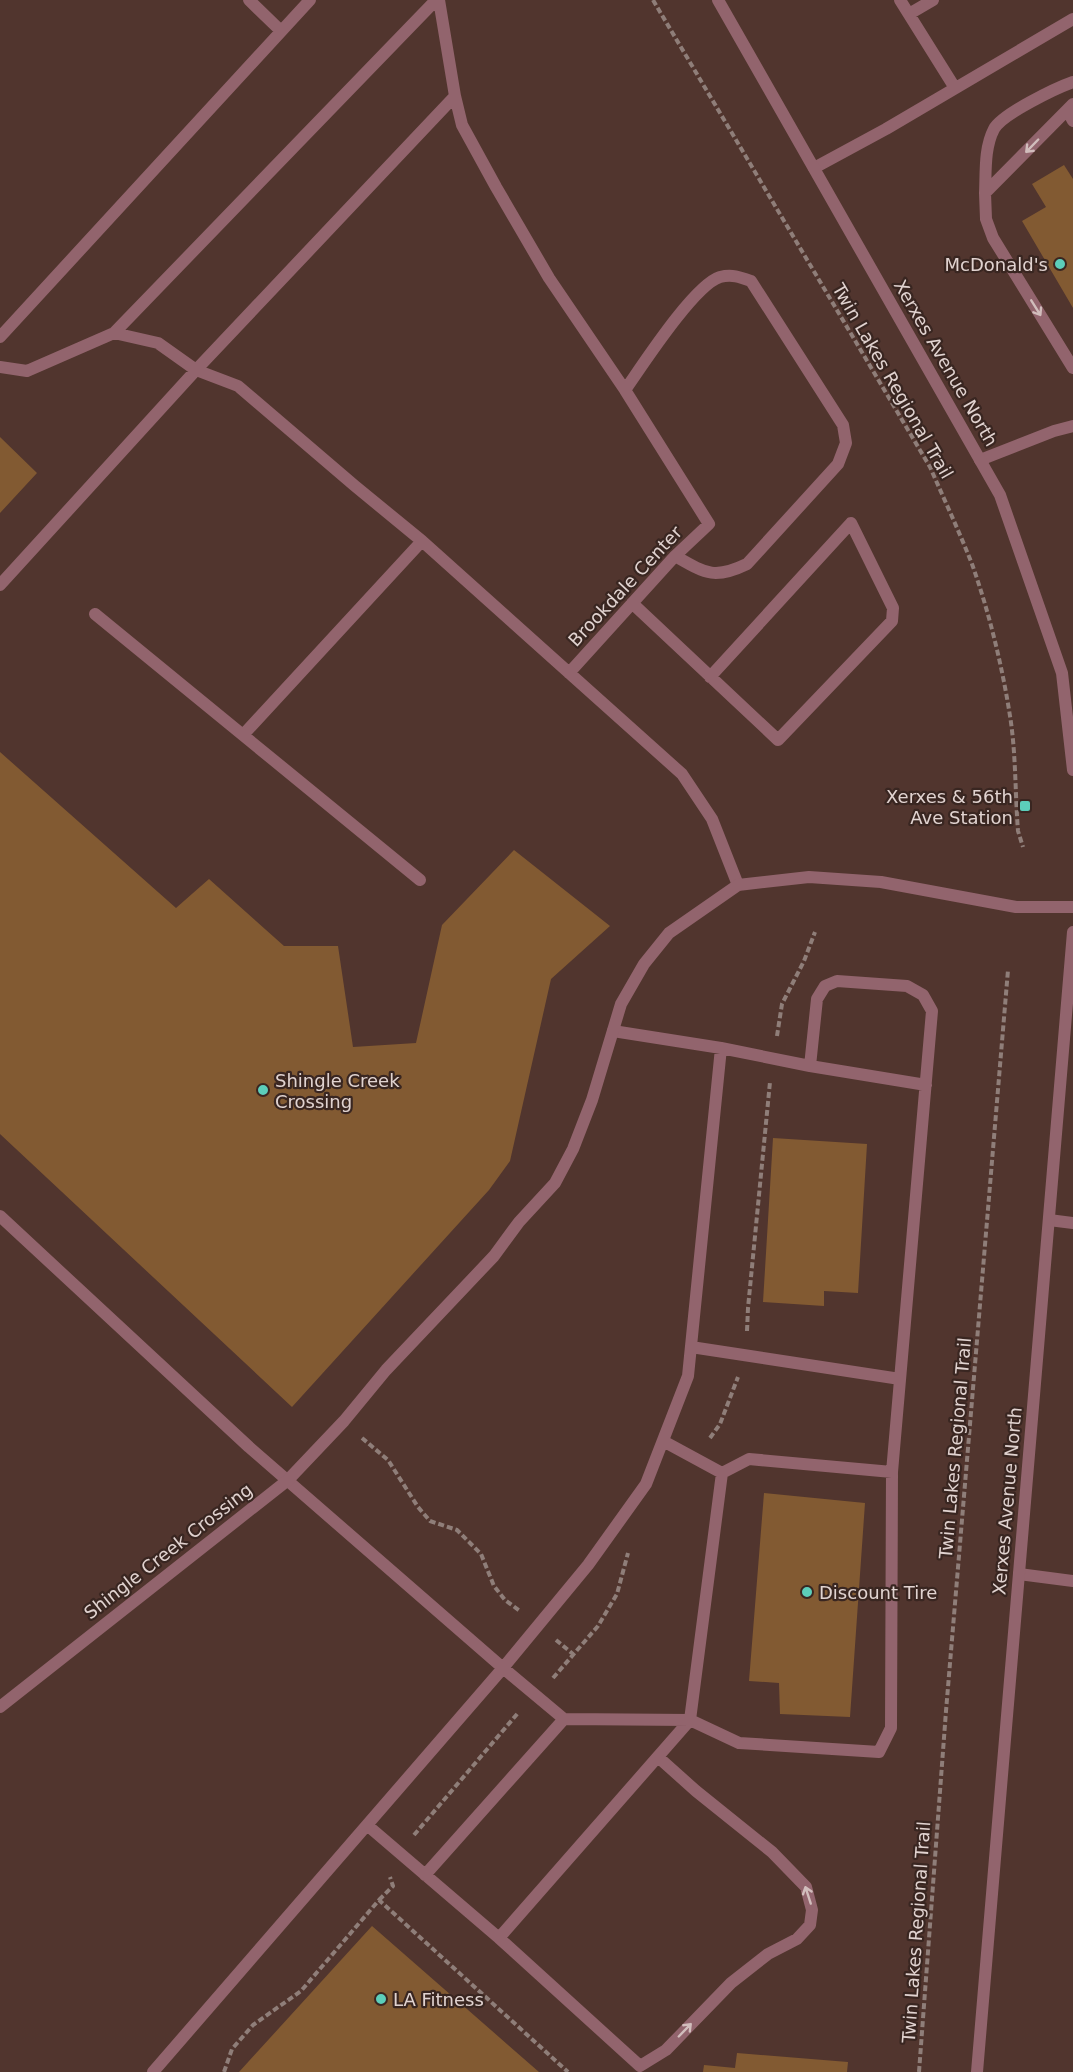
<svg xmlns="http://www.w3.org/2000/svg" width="1073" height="2072" viewBox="0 0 1073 2072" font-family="'DejaVu Sans',sans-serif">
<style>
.built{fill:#51352e}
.building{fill:#825a32}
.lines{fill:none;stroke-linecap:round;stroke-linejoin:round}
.path{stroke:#8f7e79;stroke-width:4;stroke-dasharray:6 3;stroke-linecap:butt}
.service{stroke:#92646d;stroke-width:12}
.minor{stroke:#92646d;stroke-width:12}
.tertiary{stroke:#92646d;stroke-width:12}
.oneway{stroke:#d1bdbc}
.poi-dot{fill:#5cceba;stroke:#392621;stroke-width:2}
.labels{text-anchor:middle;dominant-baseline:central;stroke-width:4.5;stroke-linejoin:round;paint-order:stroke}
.poi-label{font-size:18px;fill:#e1d3d0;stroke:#392621;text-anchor:start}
.street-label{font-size:18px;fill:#e1d3d0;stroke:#392621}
</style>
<rect width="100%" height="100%" fill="#44302a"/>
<path class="built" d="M0,0H1073V2072H0Z"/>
<path class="building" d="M1064,165L1073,179V308L1022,221L1046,207L1032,184Z
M0,437L37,473L0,513Z
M0,752L176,908L209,879L284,946H338L353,1047L416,1043L442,925L514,850L610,926L551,979L510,1161L489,1190L292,1407L0,1134Z
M773,1138L867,1144L858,1293L824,1291V1306L763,1302Z
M764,1493L865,1503L850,1717L780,1714L779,1683L749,1681Z
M372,1926L539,2072H239Z
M737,2053L848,2062L847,2072H703L704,2065L735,2068Z"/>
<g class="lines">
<path class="path" d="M653,0L930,467C944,499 959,531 972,564C989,612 1002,665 1010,716C1016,753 1015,793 1018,831L1023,847
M777,1036L782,1004L804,961L815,932
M747,1331L748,1308L770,1082
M362,1438L388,1460L418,1507L430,1521L457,1530L481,1554L494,1586L505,1600L520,1611
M710,1438L720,1424L738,1377
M556,1640L573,1654
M553,1678L598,1626L617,1594L628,1553
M414,1835L518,1713
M379,1900L393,1886L390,1877
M224,2072L232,2049L253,2025L301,1991L379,1900L568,2072
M919,2072L946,1711L1008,970"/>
<path class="service" d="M249,0L281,31
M900,0L955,88
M909,14L933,0
M455,96L462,125L496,187L549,278L625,390L709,524L675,556L569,673
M1073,104L985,193L986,219L993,238L1073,368
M1067,110L1073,121
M814,168L886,129L1073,19
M985,193C986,173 984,148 994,129C1002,114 1056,88 1073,82
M114,333L436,0
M0,337L310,0
M0,367L27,371L114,333L158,343L196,370L238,386L355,486L422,541L682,774L712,819L738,885
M625,390C642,366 694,285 720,277C732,274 740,277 751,281L843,425L846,443L838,464L747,564C714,580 705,573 675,556
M980,460L1054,431L1073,426
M0,585L196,370L455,96L439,0
M632,603L778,740L892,621L893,608L851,523L710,677
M95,614L420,880
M243,735L422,541
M721,1048L810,1066L817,999L825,986L837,981L907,986L923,995L932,1011L892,1472
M810,1066L926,1085
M0,1216L249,1447L503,1668L588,1565L646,1484L688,1376L721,1048L613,1031
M1049,1220L1073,1223
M691,1347L900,1379
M663,1441L722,1473L690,1720L739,1743L879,1752L891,1728L892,1472L749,1459L722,1473
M1019,1574L1073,1581
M425,1875L564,1719
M499,1938L640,2066L666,2050L731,1983L768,1954L797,1939L810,1925L812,1910L806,1887L772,1852L696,1791L658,1757
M153,2072L503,1668L564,1719L690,1720L499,1938L367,1825"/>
<path class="minor" d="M0,1707L288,1480L344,1421L386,1370L494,1256L519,1222L555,1183L573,1149L592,1100L621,1004L644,964L669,933L738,885L809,877L881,882L1016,907H1073"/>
<path class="tertiary" d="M718,0L1000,495L1062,673L1073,770
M977,2072L1073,932"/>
</g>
<defs><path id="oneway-shaft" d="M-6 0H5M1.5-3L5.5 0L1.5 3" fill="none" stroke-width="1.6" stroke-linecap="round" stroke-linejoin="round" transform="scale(1.5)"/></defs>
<g class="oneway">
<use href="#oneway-shaft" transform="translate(1032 146) rotate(134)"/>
<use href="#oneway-shaft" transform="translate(1036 308) rotate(58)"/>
<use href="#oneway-shaft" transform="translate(808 1895) rotate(-108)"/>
<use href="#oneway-shaft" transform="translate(685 2030) rotate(-46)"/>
</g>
<g class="poi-dot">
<circle cx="1060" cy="264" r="6"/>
<rect x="1019" y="800" width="12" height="12" rx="3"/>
<circle cx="263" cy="1090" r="6"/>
<circle cx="807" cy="1592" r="6"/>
<circle cx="381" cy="1999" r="6"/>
</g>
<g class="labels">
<g class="poi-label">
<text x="1048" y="264" text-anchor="end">McDonald's</text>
<text x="1013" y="796" text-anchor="end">Xerxes &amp; 56th<tspan x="1013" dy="21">Ave Station</tspan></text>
<text x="275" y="1080">Shingle Creek<tspan x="275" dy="21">Crossing</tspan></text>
<text x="819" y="1592">Discount Tire</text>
<text x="393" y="1999">LA Fitness</text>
</g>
<g class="street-label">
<text transform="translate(946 363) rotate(60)">Xerxes Avenue North</text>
<text transform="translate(893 381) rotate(60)">Twin Lakes Regional Trail</text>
<text transform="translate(625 586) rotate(-47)">Brookdale Center</text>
<text transform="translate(955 1448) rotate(-85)">Twin Lakes Regional Trail</text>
<text transform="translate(1007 1501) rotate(-85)">Xerxes Avenue North</text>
<text transform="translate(168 1551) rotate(-38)">Shingle Creek Crossing</text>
<text transform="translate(916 1932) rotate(-86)">Twin Lakes Regional Trail</text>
</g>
</g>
</svg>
